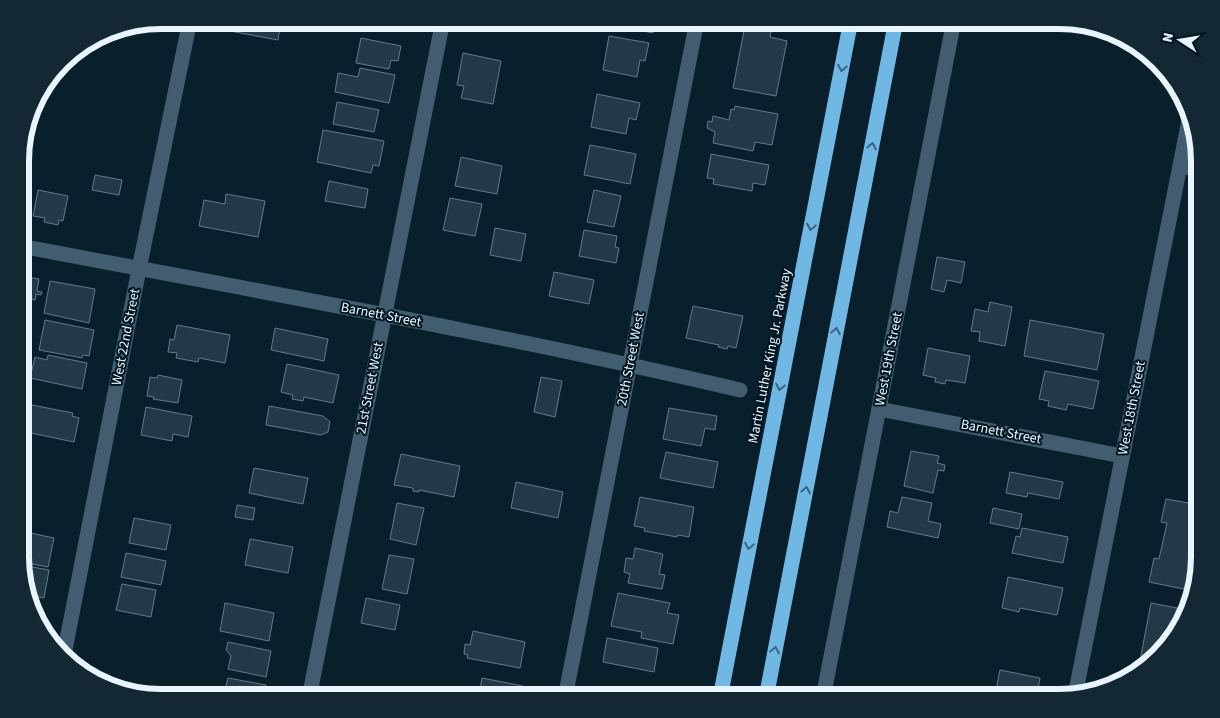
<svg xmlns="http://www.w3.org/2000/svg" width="1220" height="718" viewBox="0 0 1220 718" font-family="'Source Sans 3',sans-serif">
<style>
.building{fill:#243947;stroke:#627a89}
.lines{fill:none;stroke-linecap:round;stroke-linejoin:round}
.lane{stroke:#425d6f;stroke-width:9}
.street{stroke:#425d6f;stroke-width:15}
.highway{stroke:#70b7e4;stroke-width:15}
.oneway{stroke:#396683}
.labels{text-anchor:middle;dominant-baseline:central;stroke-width:4;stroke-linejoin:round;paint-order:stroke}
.street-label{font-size:14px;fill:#e8f5fe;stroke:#021622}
.rim{fill:none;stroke:#e8f5fe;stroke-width:6}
</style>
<rect width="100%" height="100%" fill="#0a1f2c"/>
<path class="building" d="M232,20H271L281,22L278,40L230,31Z
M602,20H656L653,33L602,23Z
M746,20L773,21L770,37L787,41L776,96L733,88Z
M609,36L649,43L645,61L640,60L637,77L603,70Z
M361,38L401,46L398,61L391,60L389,69L356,63Z
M463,53L501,61L493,104L461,98L464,86L457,85Z
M360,68L395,75L389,103L335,92L338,73L358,77Z
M597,94L640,103L636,120L629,118L626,134L591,127Z
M337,102L379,110L374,132L333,124Z
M735,106L778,114L772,145L755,142L753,151L713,143L715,132L707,128L708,121L712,122L713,116L729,120L731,109L734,110Z
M323,130L384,141L379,166L373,165L371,173L317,162Z
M590,145L636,154L630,184L584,175Z
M711,154L769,165L765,185L753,183L752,191L713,184L714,179L707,178Z
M461,157L502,166L497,194L455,186Z
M95,175L122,180L119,195L92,190Z
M329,181L368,189L365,208L325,201Z
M38,190L68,196L63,221L59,220L58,225L44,222L45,218L33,216Z
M594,190L621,196L614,227L587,222Z
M226,194L265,201L258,237L199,226L204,200L225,204Z
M450,198L482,204L475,236L443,230Z
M495,228L526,234L521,261L490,255Z
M584,230L617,236L615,247L619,248L616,263L579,256Z
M937,257L965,262L961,283L947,280L944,292L931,289Z
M554,272L594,280L589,304L549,296Z
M21,276L39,279L37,291L42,292L41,295L36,294L35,300L21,298Z
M50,281L95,289L89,323L44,313Z
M990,302L1012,307L1005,346L979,341L980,332L971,331L975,309L988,312Z
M693,306L743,316L736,348L728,346L727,349L718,347L719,345L686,338Z
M45,320L94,330L89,356L83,355L82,358L39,350Z
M1030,320L1104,334L1097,370L1024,356Z
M177,325L230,335L225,363L199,358L198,362L176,358L177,353L168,352L170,339L174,340Z
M275,328L328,339L324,361L271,350Z
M928,348L970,356L965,383L946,380L945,384L935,382L936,378L923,375Z
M48,355L87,363L82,389L30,378L35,357L47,360Z
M287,364L339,375L333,403L304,397L303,401L292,399L293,395L281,392Z
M1045,371L1099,381L1093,409L1068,404L1066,410L1048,406L1049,401L1039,399Z
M158,375L182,380L178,403L153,399L154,397L147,396L150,377L157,378Z
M541,377L562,381L555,417L534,412Z
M22,403L73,413L72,416L79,418L74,442L21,431Z
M269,406L323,416L330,422L328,432L321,435L266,425Z
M146,407L192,416L188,437L173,434L172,441L141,435Z
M669,408L717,416L715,430L705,428L701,446L663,439Z
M911,451L939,456L937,463L945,465L944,471L938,470L933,493L904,486Z
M666,452L718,462L713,488L660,478Z
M401,454L460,466L454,497L419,490V492L413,491V488L394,485Z
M254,468L308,478L303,504L249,493Z
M1010,472L1063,482L1059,499L1028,493L1027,497L1006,493Z
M516,482L563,492L558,518L511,508Z
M640,497L694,507L689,537L678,535L677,537L644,531L645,528L634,526Z
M902,497L932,503L928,521L941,524L938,538L887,527L890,511L898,513Z
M1166,499L1200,505V537L1189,590L1149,582L1154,558L1159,559L1167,523L1161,522Z
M397,503L424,508L416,545L390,539Z
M237,505L255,508L253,520L235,517Z
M993,508L1022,514L1019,529L990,523Z
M134,518L171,525L166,550L129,543Z
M1022,528L1068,537L1063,563L1012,553L1016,536L1020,537Z
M21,531L54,538L48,567L21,562Z
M250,539L293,547L288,573L245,565Z
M635,548L663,554L659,574L665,575L662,589L628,583L630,574L624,572L626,558L633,559Z
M126,553L166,561L161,585L121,577Z
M389,555L414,559L407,594L382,589Z
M21,565L49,570L44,598L28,595L21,575Z
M1008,577L1063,588L1057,615L1020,608L1019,612L1002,608Z
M122,584L156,590L151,617L116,610Z
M618,593L670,603L667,613L679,615L673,644L641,638L642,632L611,626Z
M366,598L400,605L395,630L361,623Z
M225,603L274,613L269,641L220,631Z
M1151,603L1187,610L1181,628L1138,671Z
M473,631L525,642L520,668L467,658L468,655L464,654L465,644L470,645Z
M607,638L658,648L654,672L603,662Z
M228,642L271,651L266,677L228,669L231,656L226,650Z
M1000,670L1040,678L1037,695L1030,693L1029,698H1009L995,695Z
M228,678L266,685L264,698H220L222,692L225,690Z
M482,678L523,686L521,698H489L479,695Z"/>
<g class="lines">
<path class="lane" d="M1179,167L1200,175"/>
<path class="street" d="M21,246C261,292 502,334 740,390
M879,409L1122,456
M64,655L139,269L190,20
M1075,696L1189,120
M309,698L443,20
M565,698L697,20
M823,698L954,20"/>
<path class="highway" d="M720,698L851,20
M766,698L896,20"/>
</g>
<defs><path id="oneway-chevron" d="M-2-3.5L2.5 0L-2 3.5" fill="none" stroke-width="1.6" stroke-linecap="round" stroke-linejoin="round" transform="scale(1.25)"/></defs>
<g class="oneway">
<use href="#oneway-chevron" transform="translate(842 68) rotate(101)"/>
<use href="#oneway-chevron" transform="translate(872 146) rotate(-79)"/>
<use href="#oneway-chevron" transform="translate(811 227) rotate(101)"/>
<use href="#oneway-chevron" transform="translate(836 331) rotate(-79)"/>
<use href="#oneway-chevron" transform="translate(780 387) rotate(101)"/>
<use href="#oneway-chevron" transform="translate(806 490) rotate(-79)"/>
<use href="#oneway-chevron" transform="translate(749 546) rotate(101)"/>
<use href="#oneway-chevron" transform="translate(775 650) rotate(-79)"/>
</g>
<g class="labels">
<g class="street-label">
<text transform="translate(381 315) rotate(11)">Barnett Street</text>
<text transform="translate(126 337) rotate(-79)">West 22nd Street</text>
<text transform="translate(770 356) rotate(-79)">Martin Luther King Jr. Parkway</text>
<text transform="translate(631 359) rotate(-79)">20th Street West</text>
<text transform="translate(889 359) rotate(-79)">West 19th Street</text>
<text transform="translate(370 388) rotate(-79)">21st Street West</text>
<text transform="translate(1132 408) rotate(-79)">West 18th Street</text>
<text transform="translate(1001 432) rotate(11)">Barnett Street</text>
</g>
</g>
<path d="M0 0H1220V718H0ZM161 29H1059A132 132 0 0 1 1191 161V557A132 132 0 0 1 1059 689H161A132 132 0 0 1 29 557V161A132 132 0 0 1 161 29Z" fill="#142834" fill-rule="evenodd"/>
<path class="rim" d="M161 29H1059A132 132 0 0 1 1191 161V557A132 132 0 0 1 1059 689H161A132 132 0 0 1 29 557V161A132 132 0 0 1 161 29Z"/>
<g transform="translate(1180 40) rotate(282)" stroke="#021622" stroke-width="4" paint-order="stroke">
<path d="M0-4L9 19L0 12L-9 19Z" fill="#e8f5fe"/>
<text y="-8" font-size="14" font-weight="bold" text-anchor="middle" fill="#e8f5fe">N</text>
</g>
</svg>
